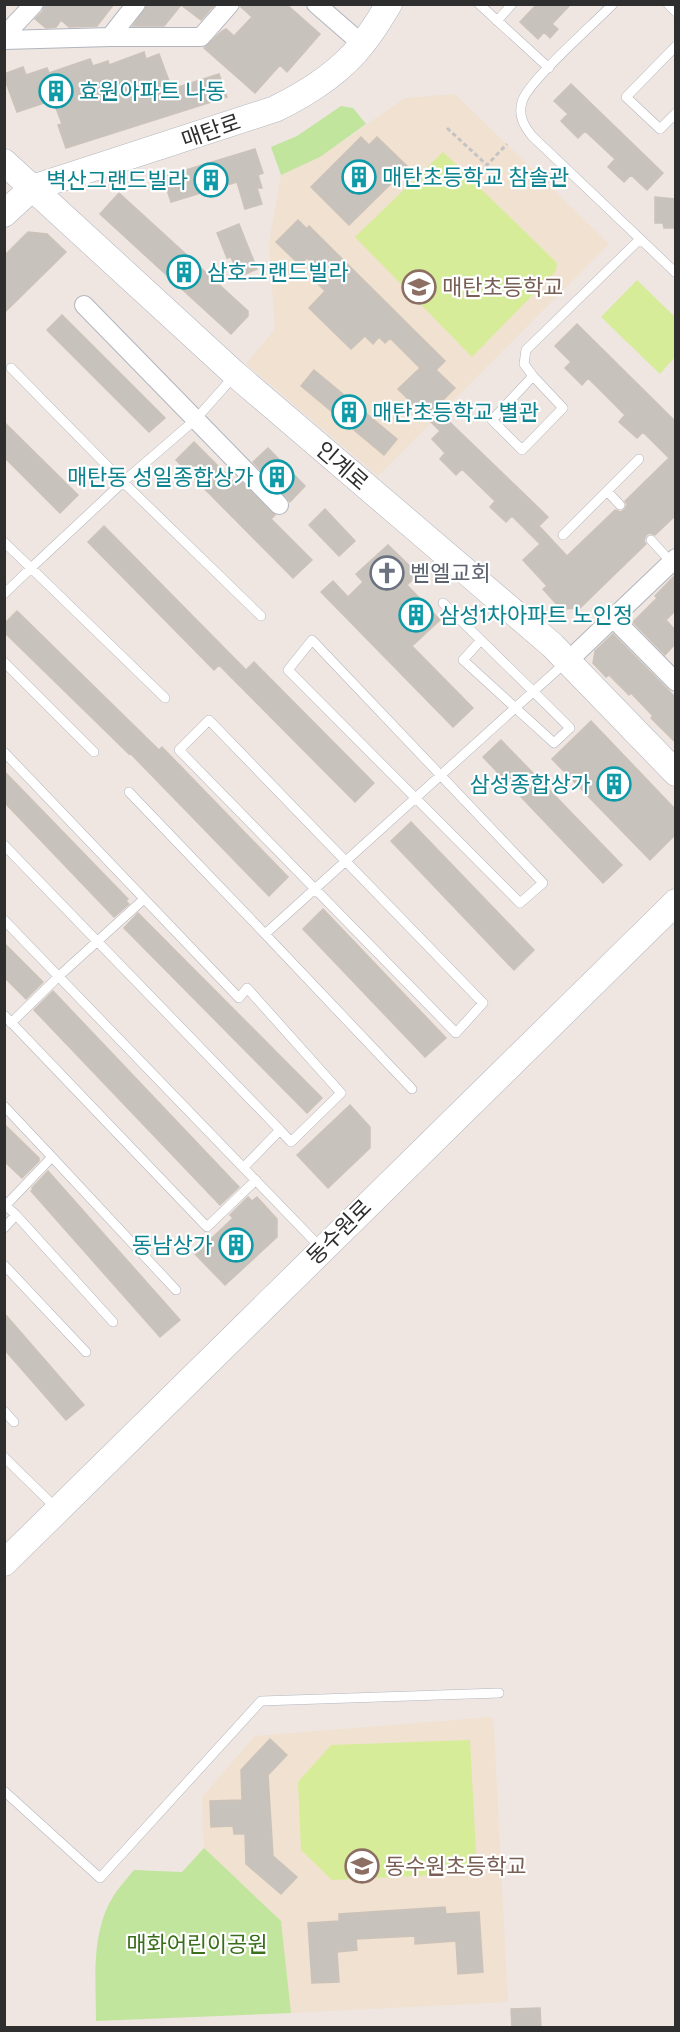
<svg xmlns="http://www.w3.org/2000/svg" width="680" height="2032" viewBox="0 0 680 2032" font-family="Cabin,'Noto Sans KR',sans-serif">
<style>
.education{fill:#f0e1d0}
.green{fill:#c1e59d}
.pitch{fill:#d6ec99}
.building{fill:#c8c2bc;stroke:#cbc2ba;stroke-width:1.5}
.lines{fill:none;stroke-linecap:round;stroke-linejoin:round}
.lane-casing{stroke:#b1b5be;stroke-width:10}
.street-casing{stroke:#b1b5be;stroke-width:20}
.secondary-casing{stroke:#b1b5be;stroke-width:27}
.path{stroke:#c4c4c4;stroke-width:3;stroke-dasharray:4.5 3;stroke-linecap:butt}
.lane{stroke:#fff;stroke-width:9}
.street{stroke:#fff;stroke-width:18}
.secondary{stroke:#fff;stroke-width:26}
.labels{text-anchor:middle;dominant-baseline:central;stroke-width:4.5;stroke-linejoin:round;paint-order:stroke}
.culture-label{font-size:22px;fill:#0d838f;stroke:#fff;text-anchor:start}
.street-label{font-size:22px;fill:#2e2e2e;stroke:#fff}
.education-label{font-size:22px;fill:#785e54;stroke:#fff;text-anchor:start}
.worship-label{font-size:22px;fill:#5b616d;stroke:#fff;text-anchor:start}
.park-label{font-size:22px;fill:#396e1a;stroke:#fff}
</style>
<rect width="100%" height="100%" fill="#efe6e1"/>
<path class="education" d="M455,94L609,244L378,476L246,364L275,329L269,242L281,175L320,157L405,98Z
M492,1717L494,1730L508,2002L291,2013L281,1921L204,1848L202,1797L255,1736Z"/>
<path class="green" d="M341,106L353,108L366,124L320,157L281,175L271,147L297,136Z
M204,1848L281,1921L291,2013L96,2021C96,1978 90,1930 116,1892C122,1884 128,1877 134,1870L182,1872Z"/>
<path class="pitch" d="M443,152L557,263L556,271L472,357L355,237Z
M637,280L675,317V357L660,374L601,317Z
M470,1740L477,1873L332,1880L301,1850L298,1782L331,1745Z"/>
<path class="building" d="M45,4H114L97,26L69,27L61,20L56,27L46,28L35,19L43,11Z
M148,4H215L201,20L181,5L164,26H133Z
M241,4H286L320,34L287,72L280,65L255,93L204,48L222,31L226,29L234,36L252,17L241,7Z
M537,4H571L552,24L558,29L550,38L544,32L538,39L520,22Z
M144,52L146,59L159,54L172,89L219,74L227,97L66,148L58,125L62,124L53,100L17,112L4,77V74L23,67L26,75L47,68L49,73L90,59L93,66L108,61L109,65Z
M571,84L663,173L647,190L631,175L624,182L608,167L615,159L585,131L578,138L561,121L568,114L554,101Z
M361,137L369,145L377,137L408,167L349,225L311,187Z
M255,149L263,173L258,175L262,188H257L262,204L245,209L237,182L171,202L163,177Z
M119,193L248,311V316L231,334L100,214Z
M655,197L675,199V228H664L663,223H655Z
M298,220L307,229L309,226L445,361L436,370L455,388L435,408L548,517L539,526L567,556L615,510L621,512L625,509L627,504L625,501L669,458L643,432L637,438L619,422L625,415L588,378L582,385L565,368L571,362L555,346L577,324L675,421V516L655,535L650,533L646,535L644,541L646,544L580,608L561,609L543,589L547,586L523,560L540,544L512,516L506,522L490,507L495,501L462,469L456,475L440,459L445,453L432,439L440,431L398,389L420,368L390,338L385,343L379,337L373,344L365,336L351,349L309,308L325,291L316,282L323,274L307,258L300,265L276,242Z
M239,224L257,269L239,277L231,257L227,258L217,233Z
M28,232L47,234L66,252L4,313V256Z
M62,315L165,418L149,432L47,330Z
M314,370L397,439L384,455L301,386Z
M4,422L78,495L60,513L4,457Z
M194,442L234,482L237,478L275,515L271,519L312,560L293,578L176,460Z
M268,448L305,486L290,502L253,462Z
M325,509L355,541L339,556L309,525Z
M104,526L246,670L254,662L374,783L355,802L219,665L214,670L88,542Z
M388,545L418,574L407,585L440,620L412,646L473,708L453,727L321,592L333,581L348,597L363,582L356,574Z
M675,575V611L666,620L675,630V644L665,655L633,622L657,598L655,596Z
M17,611L159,750L162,747L288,877L269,896L130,753L129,754L4,632V624Z
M613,634L675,697V742L651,718L653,716L631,693L629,695L609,675L606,677L593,663L595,651Z
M591,721L675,809V835L650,860L552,759Z
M501,740L622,865L603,883L483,757Z
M4,771L128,899L126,901L129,904L114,917L4,802Z
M411,822L534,950L514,970L391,841Z
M323,909L446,1038L425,1057L303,929Z
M138,913L322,1098L307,1113L124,928Z
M4,943L43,982L26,999L4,977Z
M53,991L239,1187L220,1205L34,1010Z
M350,1105L370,1127V1148L328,1188L297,1155Z
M4,1124L39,1158V1161L22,1178L4,1161Z
M48,1171L180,1320L160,1337L31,1191L33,1189L32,1188Z
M248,1197L252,1201L257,1197L277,1219V1237L225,1285L195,1254L233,1218L230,1215Z
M4,1313L84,1405L66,1420L4,1349Z
M270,1739L287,1755L268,1775L273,1856L297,1877L281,1894L246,1864L245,1834H234L233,1826L211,1827L210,1801L242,1800L241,1770Z
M445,1907L446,1914L479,1912L483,1972L458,1974L456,1941L415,1944V1936L356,1939L357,1950L337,1952L339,1982L312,1983L308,1923L339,1921V1914Z
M540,2008L541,2028H512L511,2009Z"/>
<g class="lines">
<defs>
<path id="lane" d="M479,4L549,68
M613,4C595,23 527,82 522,102C518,116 524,126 532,136L676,273
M668,4L676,12
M497,21L512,4
M676,46L626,97L660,129L676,113
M11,368L123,482L261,616
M533,376L563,408L522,450L492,420L533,376L524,364L526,350L639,240
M607,491L639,459
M563,535L607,491L620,505
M651,540L671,562
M4,542L31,568L4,594
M443,603C485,644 528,686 570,728L554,743L463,660L481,640
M312,640L543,883L520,903L288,670Z
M4,662L94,752
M165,698L31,568L123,482L196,419L234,376
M209,720L483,1003L456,1033L179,750Z
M4,752L239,998L247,988L341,1093L291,1142L280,1130
M129,792L265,934
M4,845L280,1130L244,1167
M4,920L322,1249
M4,1015L207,1227L256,1180
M11,1023L59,976L144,899
M412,1089L265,934L566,662
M4,1106L52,1157L6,1205
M52,1157L176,1290
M4,1204L16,1215L4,1228
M16,1215L113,1322
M4,1265L86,1352
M4,1411L14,1422
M4,1457L57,1509
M4,1791L100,1878L261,1701L499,1693"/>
<path id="street" d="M316,4L362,44
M4,36L34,4
M110,37L136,4
M4,40L110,37H201L230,4
M84,305L279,505
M612,617L676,682
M568,661L676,558"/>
<path id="secondary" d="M4,162L235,374L552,645L676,773
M4,214L32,188L275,109C308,93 340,73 363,43C373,31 381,17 389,4
M4,1563L676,902"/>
</defs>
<use href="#lane" class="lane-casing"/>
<use href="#street" class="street-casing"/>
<use href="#secondary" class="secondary-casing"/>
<path class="path" d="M447,128L487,165L507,144"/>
<use href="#lane" class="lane"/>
<use href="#street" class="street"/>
<use href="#secondary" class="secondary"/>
</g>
<defs>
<symbol id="building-ring" viewBox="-11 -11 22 22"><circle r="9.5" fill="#fff" stroke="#0f9aa8" stroke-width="1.5"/><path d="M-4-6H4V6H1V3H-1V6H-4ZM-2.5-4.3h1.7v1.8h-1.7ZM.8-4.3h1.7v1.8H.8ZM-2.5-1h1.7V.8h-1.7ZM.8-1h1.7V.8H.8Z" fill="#0f9aa8"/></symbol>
<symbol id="school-ring" viewBox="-11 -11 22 22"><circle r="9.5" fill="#fff" stroke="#8d6e63" stroke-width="1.5"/><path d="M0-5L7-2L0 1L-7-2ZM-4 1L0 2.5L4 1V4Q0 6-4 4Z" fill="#8d6e63"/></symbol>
<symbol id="church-ring" viewBox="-11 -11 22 22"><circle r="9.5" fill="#fff" stroke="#6b7280" stroke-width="1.5"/><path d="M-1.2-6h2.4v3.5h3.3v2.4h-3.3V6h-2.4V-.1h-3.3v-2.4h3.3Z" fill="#6b7280"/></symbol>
</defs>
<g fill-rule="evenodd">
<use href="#building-ring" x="37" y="72" width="38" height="38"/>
<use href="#building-ring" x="340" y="158" width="38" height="38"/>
<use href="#building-ring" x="192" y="161" width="38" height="38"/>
<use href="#building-ring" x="165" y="253" width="38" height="38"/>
<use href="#school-ring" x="400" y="268" width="38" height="38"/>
<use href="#building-ring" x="330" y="393" width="38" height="38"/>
<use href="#building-ring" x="258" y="458" width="38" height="38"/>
<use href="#church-ring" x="368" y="554" width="38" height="38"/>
<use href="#building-ring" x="397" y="596" width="38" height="38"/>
<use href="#building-ring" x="595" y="765" width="38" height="38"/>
<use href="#building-ring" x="217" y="1226" width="38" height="38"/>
<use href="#school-ring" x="343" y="1847" width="38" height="38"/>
</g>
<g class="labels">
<g class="culture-label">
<text x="79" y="91">효원아파트 나동</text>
<text x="382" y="177">매탄초등학교 참솔관</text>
<text x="188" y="180" text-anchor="end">벽산그랜드빌라</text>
<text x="207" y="272">삼호그랜드빌라</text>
<text x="372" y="412">매탄초등학교 별관</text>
<text x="254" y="477" text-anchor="end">매탄동 성일종합상가</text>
<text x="439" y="615">삼성1차아파트 노인정</text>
<text x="591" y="784" text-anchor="end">삼성종합상가</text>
<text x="213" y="1245" text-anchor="end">동남상가</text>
</g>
<g class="street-label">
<text transform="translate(211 131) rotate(-19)">매탄로</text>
<text transform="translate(342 466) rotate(41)">인계로</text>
<text transform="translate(339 1232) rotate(-45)">동수원로</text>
</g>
<g class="education-label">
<text x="442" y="287">매탄초등학교</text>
<text x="385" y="1866">동수원초등학교</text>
</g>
<g class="worship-label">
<text x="410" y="573">벧엘교회</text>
</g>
<g class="park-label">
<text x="197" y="1944">매화어린이공원</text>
</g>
</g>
<rect width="680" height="2032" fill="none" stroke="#2e2e2e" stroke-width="12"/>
</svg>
